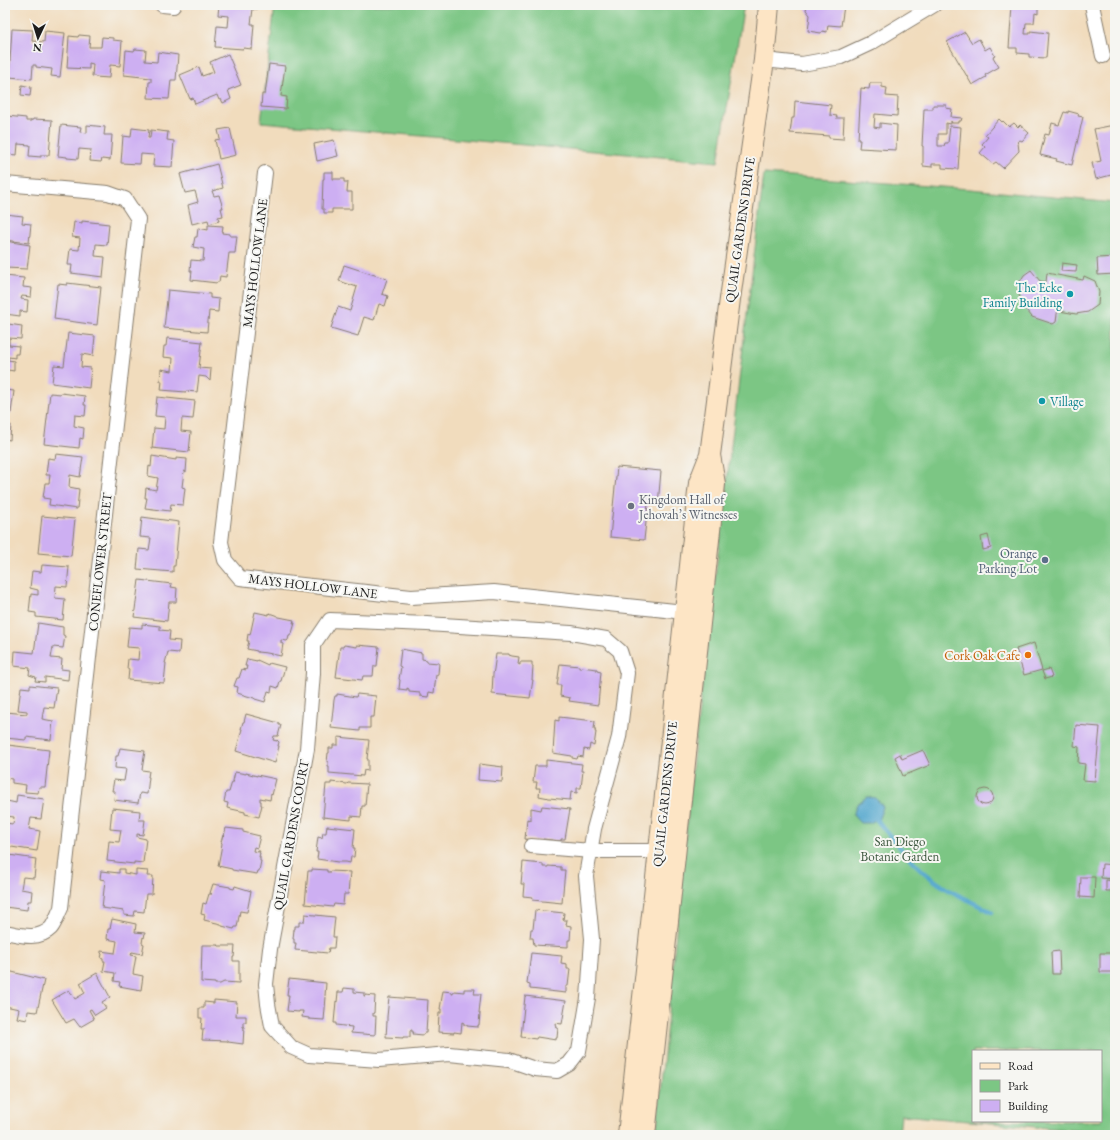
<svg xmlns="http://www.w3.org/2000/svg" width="1120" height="1140" viewBox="0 0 1120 1140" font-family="'EB Garamond',serif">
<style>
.green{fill:#7cc684;stroke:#4c7150;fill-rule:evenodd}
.water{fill:#51a6cd;stroke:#366174}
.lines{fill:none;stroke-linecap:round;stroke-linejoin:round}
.stream{stroke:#51a6cd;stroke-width:4.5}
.building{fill:#cdaff2}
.minor-casing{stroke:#867c6c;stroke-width:16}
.secondary-casing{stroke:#867c6c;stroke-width:22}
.minor{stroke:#fff;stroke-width:14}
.secondary{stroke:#fde5c5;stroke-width:20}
.culture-dot{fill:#0f9aa8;stroke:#f6f6f2;stroke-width:1.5}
.worship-dot{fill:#6b7280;stroke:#f6f6f2;stroke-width:1.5}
.service-dot{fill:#5c6f8a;stroke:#f6f6f2;stroke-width:1.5}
.food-dot{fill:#e8710a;stroke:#f6f6f2;stroke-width:1.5}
.labels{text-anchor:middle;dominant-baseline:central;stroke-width:4;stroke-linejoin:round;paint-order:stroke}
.street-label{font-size:13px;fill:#1c1c1c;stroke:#f6f6f2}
.culture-label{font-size:13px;fill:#0d838f;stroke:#f6f6f2;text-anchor:end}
.worship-label{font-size:13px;fill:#5b616d;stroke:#f6f6f2;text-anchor:start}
.service-label{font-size:13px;fill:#4e5e75;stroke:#f6f6f2;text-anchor:end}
.food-label{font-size:13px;fill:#c56008;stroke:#f6f6f2;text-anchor:end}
.park-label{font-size:13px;fill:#3e5840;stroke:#f6f6f2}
</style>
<rect width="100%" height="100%" fill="#f6f6f2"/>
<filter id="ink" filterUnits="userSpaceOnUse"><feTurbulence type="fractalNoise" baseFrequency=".025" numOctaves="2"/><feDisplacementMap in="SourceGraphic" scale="8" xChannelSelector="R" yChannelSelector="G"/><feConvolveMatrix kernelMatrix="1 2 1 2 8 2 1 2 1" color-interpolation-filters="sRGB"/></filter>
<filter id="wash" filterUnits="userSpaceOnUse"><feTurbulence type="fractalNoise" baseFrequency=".012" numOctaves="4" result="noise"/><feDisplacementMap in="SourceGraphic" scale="16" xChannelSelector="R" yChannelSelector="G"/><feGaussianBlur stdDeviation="0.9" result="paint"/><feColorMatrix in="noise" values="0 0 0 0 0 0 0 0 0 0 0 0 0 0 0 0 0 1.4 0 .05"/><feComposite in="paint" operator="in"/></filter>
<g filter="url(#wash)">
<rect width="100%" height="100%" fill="#f1dcbd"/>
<path class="green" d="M275,5H744L718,162L261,122Z
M764,174L970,189L1115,203V1134L901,1115L899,1135H656L693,760ZM973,1051H1101V1121H973Z"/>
<path class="water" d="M867,797L876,798L883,807L879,818L870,823H860L853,815L857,804Z"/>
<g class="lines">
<path class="stream" d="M876,819C895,842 915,868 941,885C957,896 975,903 992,912"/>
</g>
<g id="blocks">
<path class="building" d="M219,5H259L258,9H253L251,24H254L252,49L243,48V49L215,47L217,26L228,27L229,16L218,15Z
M807,5L844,6L841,26L828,25L827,32L822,31L821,33L808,31L810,15L806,10Z
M1012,5H1038V14L1035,13L1034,23H1026L1025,34H1030V31L1048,33L1046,58L1029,57V54L1017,53V48H1009Z
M12,29L33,30L32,41L44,42L45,31L65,33L60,77L51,76L52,69L36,67V65H33L32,79L9,77Z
M965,32L972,43L979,39L985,50L990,47L995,56L993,57L999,67L985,75L986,77L972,85L947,42Z
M79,35L90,36L89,47H101L102,37L113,38V40L122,41L120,66L110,65L109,78L95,77V76H92L93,64L89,63V69L67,68L69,36L78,37Z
M135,49L146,50L145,61L157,62L158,52L178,55L176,80H171L169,99L148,98L149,82H151V78L124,75L126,50L134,51Z
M228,54L241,85L228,90L231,99L223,103L221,99L219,100L217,95L195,104L193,98L190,99L180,75L199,67L202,76L214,72L210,62Z
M269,64L285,66L281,96L287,97L286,109L261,107L262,94H265Z
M870,83H882V87L887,88L886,96L898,97L897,116L875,114L874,127L880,128V123L897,125L896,150L859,148L860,140H858L861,88L869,89Z
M22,85L31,87L30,96L21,95Z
M795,101L831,105L830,115L837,116L836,118H844L843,139L829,138V136L790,133L792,118H794Z
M933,105H946V108L952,109L951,117L962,118L961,121H959V123H952L951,121V124L946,123V134H938V146H944L945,143H948L950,126L961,127L958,169L942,168V164H932V167L923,166V146H922L924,109H933Z
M1068,111L1079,114L1078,116L1083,117L1072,165L1056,161L1057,159L1040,155L1045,134L1049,135L1052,123L1059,125L1064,112L1068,113Z
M7,116L26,118V121H31V120H33V119L52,120L49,155H41V157L29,156L30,145L18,144L17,155L6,154L5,127H6Z
M999,119L1002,122L1003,121L1009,127L1014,123L1018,127L1020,125L1029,133L1022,141L1020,140L1017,142L1018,143L1019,151L1003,168L996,162L993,164L980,153L985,147L982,144L988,137L985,135Z
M61,125L81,127L80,132L87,133V125L105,127L104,135H112L110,160L102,159L101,162L90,161L91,150L79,149L78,159L67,158V157L58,156Z
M1114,125L1115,130V174L1096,179L1092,163L1101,161L1094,129Z
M132,128L149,130L148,138H150L151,130L168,132L167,140L174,141L172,167L153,166L154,155L141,154L140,164L121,163L123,136L131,137Z
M230,128L236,155L219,159L215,140L220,139L218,130Z
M334,140L338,156L317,161L314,144Z
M217,164L223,188L212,191L214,196L219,195L223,208H221L223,216L218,217L219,221L209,224L208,220L192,224L188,205L198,202L195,191L185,193L180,174Z
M324,172H333V179H344V182H348L347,192H352V209H332V213H324V209H322L323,179H324Z
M5,214L23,216L22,223L31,224L29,243L5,240Z
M82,221L109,224L107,245L96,244L95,256L105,257L103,277L71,273L72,265H68L70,249L79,250L80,238L72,237L74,222L82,223Z
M208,225L223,226L222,233L230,234V236H237L235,253H229L226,277L220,276L219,282H217V283L191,280L192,271H190L191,260L203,261L204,249L193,247L195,237H197L198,228L208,230Z
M5,241L30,245L27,269L5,268Z
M1115,257V274L1098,275L1097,258Z
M1062,263L1077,265L1076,272L1061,271Z
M344,265L387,279L382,294L388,296L385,306L379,304L374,320L364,317L358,336L331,328L338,307L350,311L357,287L339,281Z
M1031,270L1040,281L1046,282L1047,273L1083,280L1084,276L1095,281L1099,292L1098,305L1088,312L1076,314L1059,311V307L1057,314L1056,322L1053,324L1032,317L1022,305L1018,291L1019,283L1024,275Z
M5,276L24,278L23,287L32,288L31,297L22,296L21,299L28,300L27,312L20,311V316L5,314Z
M67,283L101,287L97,325L54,319L58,284L67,285Z
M168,290L210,294V298L219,299L218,312L209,311L207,332L164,328Z
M8,324L22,326L21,339L9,338V345L19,346L18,354H15V358L9,357L8,360L14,361V371L8,370L7,378H5V325Z
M68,333L95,336L93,356L82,354L81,367L91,368L89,388L52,383L54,365L64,366Z
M167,338L202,342L199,368L211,369L210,381L206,377L199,376L197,392L186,391V392L161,390L162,381H160L161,369L172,371L173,358L163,357L164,346H166Z
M5,390L14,391L11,413H5Z
M50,393L61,394V393L85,396L84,405H86L85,416L75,415L74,426L84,428L83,439L80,438L79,448L44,444Z
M157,397L195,401L193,419L182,418L181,431L191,432L189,452L152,448L154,428L164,429L165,417L155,416Z
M5,424L11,425L10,440L5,439Z
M56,454L83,457L80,477L70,475L69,487L79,489L77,509L49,505L50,499L43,498L45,483H49L50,475H46L48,458L55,459Z
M152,456L176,460V458L187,459L186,472L184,471L182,487L185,488L183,505L171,504L170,511L145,508L147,498H145L146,488L156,490L158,478L148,476L149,466L151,467Z
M617,467L661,471L658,505L648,504L644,540L610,537Z
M42,516L75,519L71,556L38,553Z
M142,517L179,522L175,566H173V572L137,569L139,549L149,550L151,538L140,537Z
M988,535L991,548L983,550L981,537Z
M42,565L69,567L67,587L56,586L55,598L65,599L63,620L36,617V613L29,612L31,594L38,595V590L30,588L32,571L41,572Z
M139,580L172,584L171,587L177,588L176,602H169L167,621L134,617Z
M255,612L269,615V613L275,615L279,617L294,620L293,623H295L292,633H291L290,636H289L288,640L287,641L281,640V643L283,644L281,656L267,653L257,652V651L247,649L249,641H247L248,634L250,635Z
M38,623L63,627V635L65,636L63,648L53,647L51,658L62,659L61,669L69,670L68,680L45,677V682L35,681L36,677L29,675L30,668L14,666L15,651L34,653Z
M142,624L160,626V630L170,631L169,640L180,641L179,653L168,652L165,663H166L164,683L128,680L129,669H127L128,659L138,660L139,648L127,647L129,627L142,628Z
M1034,643L1042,670L1024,675L1016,649Z
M344,645L357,647V645L379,647L377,666H374L373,676H363L362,680L336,677L340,647H343Z
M401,649L422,653V659L427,660V662L439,663L438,674L436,675L434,693L429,692L428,697L420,696V693L409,692V689L407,688V690L399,689L400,680L399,679L401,667L399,666Z
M496,654H509V655L512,656L519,657L518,664L520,665V662H532V666H533L532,680H533L530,698L492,694L493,674L494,669Z
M247,659L257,661V660L268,665L269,663L285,667L281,681H280L278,688L272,686L271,692L268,691L265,702L255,699L254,698L237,693L238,687L234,686L237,678H239L242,669L246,670L247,666H245Z
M560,664L579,666V668H581V667L597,669V671L601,672L598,705L569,701L570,698L560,696L561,685H557Z
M1049,669L1052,677L1045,679L1042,671Z
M30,685L57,688L54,708L44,707L42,719L53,721L51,740L26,737V740L5,738L6,712L27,714V711L18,710L21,687L30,688Z
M337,694L356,697L357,694L376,696L374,717H370V728H360V731L331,728L334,700L335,696H337Z
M246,714L279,723V725H281L278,736H274L273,740L277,741V740L279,742L278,746H279L275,763L236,751L242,729H241L243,722H244Z
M559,717L595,721L594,729H596L595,732H596L594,746L590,744L589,750L584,749L583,757L578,756L577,759L572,758V756L553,753L555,720L559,721Z
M1076,725L1100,727L1095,781L1083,780L1085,764L1078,763L1079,747L1074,746Z
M338,737L369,740L367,759H368V771L364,770L363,776L329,773V766H328V762H327L328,753H329V748H333V745H338Z
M8,745L49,750L45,787H39L38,793L25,792L26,785L12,783V779L5,778Z
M120,748L145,751L142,770L149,771L148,777H149L147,794L140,793L138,803L114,800L115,791H112L114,780L124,781L126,769L115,768L116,756H118Z
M923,750L930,765L903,776L895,757L900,754L902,759Z
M546,760L582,764L581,771H583L581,788H577V793L571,792L570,800L549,798L539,796L540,788H536L537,782H533L535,766H546Z
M479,764L503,767L502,782L478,780Z
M235,772L246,774V773L257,776V775L276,779L272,795L271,794L270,800L260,798V801H261V805H262L259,817L245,814V812L227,808L228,803L224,802L226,792H229L232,782H234L233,781Z
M331,782L347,784L348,783L367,784L365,806H362L361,817L351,816V820L323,817L326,784H331Z
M977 797a8 8 0 1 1 16 0a8 8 0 1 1-16 0Z
M17,795L44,799L41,819L31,818L29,829L40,831L37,851L5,846V823L13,824L14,817L6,816L7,801L16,803Z
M542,806L570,809L565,839H561V841L543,839V841L525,839L527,819L531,820V808L541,810Z
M112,808L140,811L139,820H145L143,835L137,834V837L146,839L143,863L134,862V864L107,861L109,841L119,842L121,830L110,829Z
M327,826L355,829L353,848H355L354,857H351L350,863L346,862H338L317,859L318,852H316L318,837L322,838L323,833H326Z
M226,828L243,830V832L260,836L257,848L254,847L253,851L258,852V851H260L259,853H260L259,857H260V861H261L259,871H258L257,874L232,870V869L218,866L221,850L222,843L221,842L223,835L224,836Z
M9,855L36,859L34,878L23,877L21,889L32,891L31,901H28L27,910L5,907V885L6,880L5,879V856H9Z
M523,862L543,864V867H548V866L561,867V870H565L562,903L532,900L533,897L523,896L524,884H521Z
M1102,864L1115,865V879L1101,878Z
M119,869H124V873L136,875V870L148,871L147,876H153L152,894H146L144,912L135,911L134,916L124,915V911L102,908L105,880L100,879L101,871L119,873Z
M312,869L327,870V872H330V871L350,872L348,894H344L343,905L334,904L333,907L305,904L308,871H312Z
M1081,877H1095L1094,898L1080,897Z
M1106,880L1115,881V891H1106Z
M213,884L230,887V888L234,889L235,886L251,891L247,912H246L240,911L237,927H235L234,929L222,926L221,924L204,920L205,915L201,914L203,903L206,904L209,894H212L210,893Z
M535,910L564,913L563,920H567L566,925L571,926L570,940H568V947L534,945L533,938H530L531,929H533Z
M305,914L335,917L333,937H335L334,948H329L328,953L295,950L296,943H294V939H293L294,929H295V926H299V922H304Z
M112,919L136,924L135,932L145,933L144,938L143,937L142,943L144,944L142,954L132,952L131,955L136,956L133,974L143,976L141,990L119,986L120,982L114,981L115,973L103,971L105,961H103V959L101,958L102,954L101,953V951L115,953L117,941L107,939L108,929H110Z
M202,945H218L219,946H235L234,957H233V961H239V983L224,982L220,984H215V983L201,982Z
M1059,951L1060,974H1052L1051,952Z
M531,953L562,956L561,963L567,964V969H570L568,986H566V993L530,989V984L527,983Z
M1100,953H1114L1113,972H1100Z
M8,971L44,980L37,1012L28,1011L27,1020L17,1018L19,1009L5,1006V985Z
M97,973L110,997L102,1002L106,1008L95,1015L91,1009L89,1010L94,1019L80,1027L74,1019L66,1023L52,1000L69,990L75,999L85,993L80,983Z
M289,979L326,983L325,996L326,997L324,1020L309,1019V1018L302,1017L303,1011H299V1012L287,1011L289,995H287Z
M344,988L354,989V992L364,993V996H365V995L375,996L374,1013H373V1016H376L375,1035L351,1033L352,1027L336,1025V1023H334L336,1001L337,1002L338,992H343Z
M464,989H475L474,994H481L479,1013H480L479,1025H478V1027L467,1026V1025H464V1023L462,1022L461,1033L454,1032V1033L438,1032L439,1013H441V1009H440L443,991L452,992V994H453L454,991L464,992Z
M525,996L566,1001L562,1024L555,1023L556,1028H558L557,1038H556V1040L537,1037L536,1039L521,1037Z
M389,997L428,1000L426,1033H424L423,1035L413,1034L414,1032H412V1030H410V1037H403V1038L386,1037L387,1021V1017Z
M214,1000L237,1002L236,1016H246V1022H243V1027H244L243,1044L228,1042V1041L202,1040L203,1030L205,1029H201L202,1018H199V1008H204V1002L214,1003Z"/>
</g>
</g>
<g filter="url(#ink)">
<use href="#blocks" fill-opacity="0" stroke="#867c6c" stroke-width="1"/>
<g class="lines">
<defs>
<path id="minor" d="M162,5L173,6
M1092,5L1103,56
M764,60L802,64L841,57L871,43L934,5
M265,173L221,542L225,560L240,578L411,597L494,592L694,613
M5,184L108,193L125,199L138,219L61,908C58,914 55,923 51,928C38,941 20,935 5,932
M330,620L427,624L571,633L606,639L620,651L627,673L619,737L594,829L586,876L592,939L588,998L579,1051L569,1064L557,1071L535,1069L509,1060L449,1054L379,1060L309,1055L291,1047L272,1026L268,1004L266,984L270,949L307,749L313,673V645Z
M531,846L591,851H667"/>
<path id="secondary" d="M628,1135L699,483L710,455L730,299L764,60L769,5
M645,1135L715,484L710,455"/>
</defs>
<use href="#minor" class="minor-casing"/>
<use href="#secondary" class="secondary-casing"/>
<use href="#minor" class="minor"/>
<use href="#secondary" class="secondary"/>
</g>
</g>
<g class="culture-dot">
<circle cx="1070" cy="294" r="4"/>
<circle cx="1042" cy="401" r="4"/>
</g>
<circle class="worship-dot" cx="631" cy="506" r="4"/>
<circle class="service-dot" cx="1045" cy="560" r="4"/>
<circle class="food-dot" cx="1028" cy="655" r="4"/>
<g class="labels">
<g class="street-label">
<text transform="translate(740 230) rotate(-82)">QUAIL GARDENS DRIVE</text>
<text transform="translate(255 263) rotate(-83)">MAYS HOLLOW LANE</text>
<text transform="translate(100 562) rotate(-84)">CONEFLOWER STREET</text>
<text transform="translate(313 586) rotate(7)">MAYS HOLLOW LANE</text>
<text transform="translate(665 794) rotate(-84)">QUAIL GARDENS DRIVE</text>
<text transform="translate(291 835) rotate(-80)">QUAIL GARDENS COURT</text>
</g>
<g class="culture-label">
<text x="1062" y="287">The Ecke<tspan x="1062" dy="15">Family Building</tspan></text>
<text x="1050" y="401" text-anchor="start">Village</text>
</g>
<g class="worship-label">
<text x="639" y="499">Kingdom Hall of<tspan x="639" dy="15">Jehovah’s Witnesses</tspan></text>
</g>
<g class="service-label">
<text x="1037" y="553">Orange<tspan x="1037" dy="15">Parking Lot</tspan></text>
</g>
<g class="food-label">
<text x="1020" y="655">Cork Oak Cafe</text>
</g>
<g class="park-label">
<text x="900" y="841">San Diego<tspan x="900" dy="15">Botanic Garden</tspan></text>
</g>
</g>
<rect width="1120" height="1140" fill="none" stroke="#f6f6f2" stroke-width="20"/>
<rect x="972" y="1050" width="130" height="72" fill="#f6f6f2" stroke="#9f9f9c"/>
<rect x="980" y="1063" width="20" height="6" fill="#fde5c5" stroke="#9f9f9c"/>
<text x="1008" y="1070" font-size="12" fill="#1c1c1c">Road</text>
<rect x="980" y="1080" width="20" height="12" fill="#7cc684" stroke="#9f9f9c"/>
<text x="1008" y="1090" font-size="12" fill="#1c1c1c">Park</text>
<rect x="980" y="1100" width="20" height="12" fill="#cdaff2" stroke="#9f9f9c"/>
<text x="1008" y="1110" font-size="12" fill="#1c1c1c">Building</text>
<g transform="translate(38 38) rotate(184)" stroke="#f6f6f2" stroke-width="3" paint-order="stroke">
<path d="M0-3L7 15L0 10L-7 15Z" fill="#1c1c1c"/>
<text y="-6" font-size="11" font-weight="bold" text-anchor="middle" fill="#1c1c1c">N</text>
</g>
</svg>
